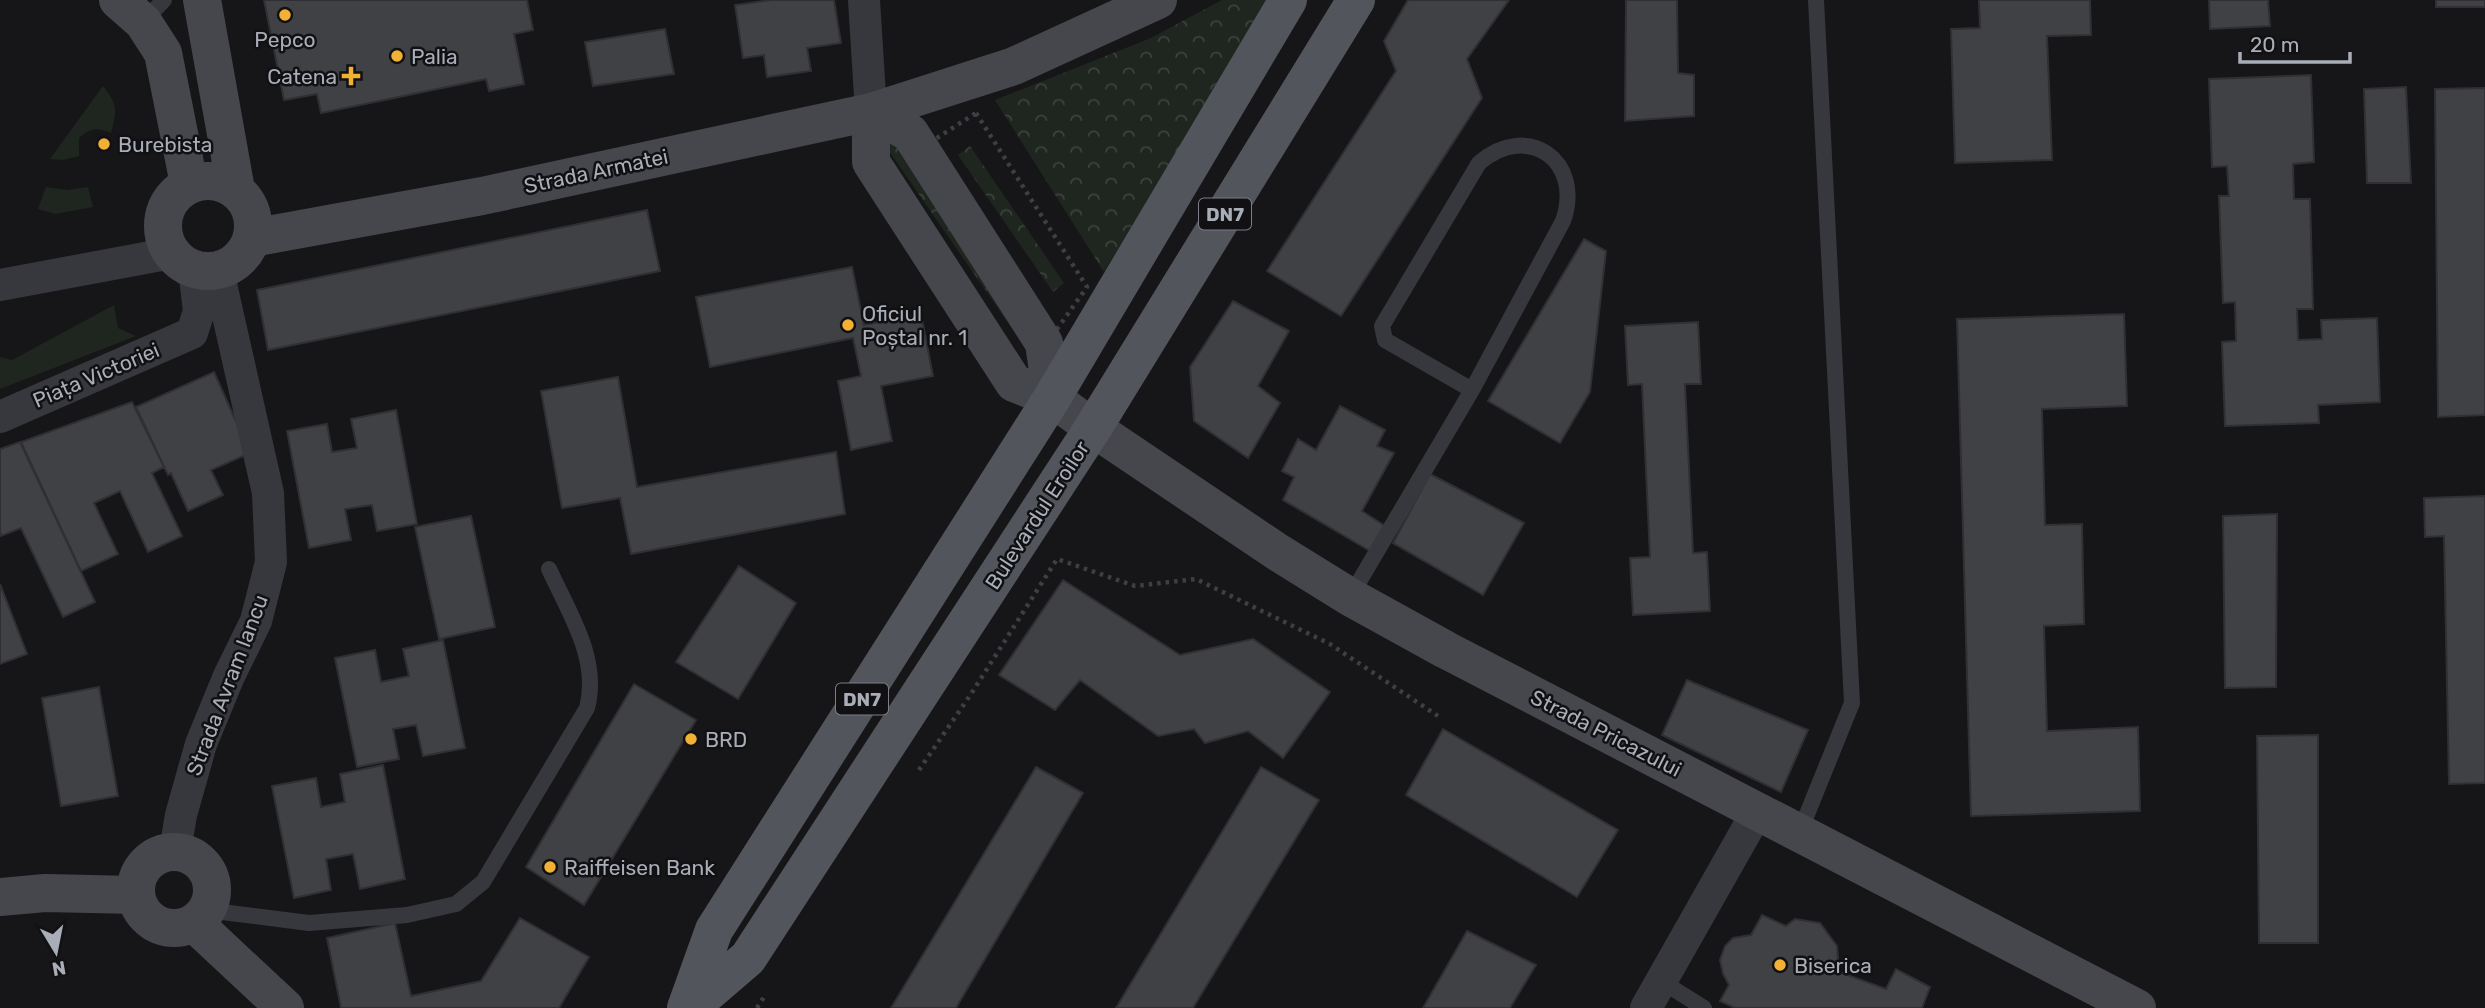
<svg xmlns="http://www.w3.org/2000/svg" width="2485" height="1008" viewBox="0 0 2485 1008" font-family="Rubik,sans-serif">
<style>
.green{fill:#1e261f}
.forest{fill:url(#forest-crowns)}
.building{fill:#404145;stroke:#303034;stroke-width:2}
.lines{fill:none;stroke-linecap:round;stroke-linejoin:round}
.path{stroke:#3d3f44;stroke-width:4.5;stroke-dasharray:3.5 5;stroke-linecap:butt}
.lane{stroke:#37383d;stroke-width:16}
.street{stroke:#37383d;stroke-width:32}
.secondary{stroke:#45474d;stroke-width:38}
.primary{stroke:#53555c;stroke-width:38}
.poi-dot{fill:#f2b134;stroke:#111113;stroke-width:2.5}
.labels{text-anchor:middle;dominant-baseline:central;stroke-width:5;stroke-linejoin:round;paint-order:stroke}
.shield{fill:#111113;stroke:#7b7e86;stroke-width:2}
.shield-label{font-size:19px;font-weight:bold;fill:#a8adb8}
.poi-label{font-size:21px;fill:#a8adb8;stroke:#111113;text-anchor:start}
.street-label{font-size:21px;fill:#a8adb8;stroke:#111113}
</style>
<defs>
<pattern id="forest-crowns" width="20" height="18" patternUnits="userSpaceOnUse" patternTransform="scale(1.75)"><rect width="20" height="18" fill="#1e261f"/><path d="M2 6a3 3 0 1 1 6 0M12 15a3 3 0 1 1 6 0" fill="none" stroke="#3c433d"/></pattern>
</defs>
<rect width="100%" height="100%" fill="#161618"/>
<path class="green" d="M103,86C118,105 117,110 111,133C97,127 90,128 79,138V156L63,160L50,159Z
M46,187L68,190L88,187L93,207L55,214L38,209Z
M114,305L118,328L136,336L0,389V357L12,360Z"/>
<path class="forest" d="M1222,0H1269L1104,272L995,100L1151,38Z
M900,132L1031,356L884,144Z
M970,146L1064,283L1053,292L958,155Z"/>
<path class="building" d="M264,0H527L533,30L514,34L524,84L489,91L486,79L321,113L317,94L284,100Z
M771,0H834L841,43L807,48L811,71L767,77L764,55L743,58L735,5Z
M1408,0H1509L1467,59L1482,98L1341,316L1267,271L1396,71L1384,41Z
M1626,0H1677L1678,73L1694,75V116L1625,121Z
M1979,0H2090L2091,35L2047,36L2052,160L1955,163L1951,29L1980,28Z
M2209,0H2268L2270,26L2210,29Z
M2436,0H2485V7H2436Z
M665,29L674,74L593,86L585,42Z
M2311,75L2314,162L2293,164L2294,199H2310L2313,309H2297L2298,340L2322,339L2321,320L2377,318L2380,402L2318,405L2319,423L2225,426L2222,342L2236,341L2235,302L2223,303L2219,196H2229L2227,166L2212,167L2209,79Z
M2406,87L2411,183H2367L2364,89Z
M2485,88V415L2438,417L2435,89Z
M647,210L660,271L268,350L257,290Z
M1584,239L1606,251L1590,392L1560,443L1488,401Z
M852,267L864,325L921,314L933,376L881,386L892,441L851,450L838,381L861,376L853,338L710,367L696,297Z
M1233,301L1289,331L1258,386L1280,403L1248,458L1194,421L1190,367Z
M2124,314L2127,406L2042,409L2045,525L2082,524L2084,624L2044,626L2047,731L2138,727L2140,811L1971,816L1957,319Z
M1698,322L1701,384H1685L1693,553L1707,552L1710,611L1633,615L1630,558L1650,557L1642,384L1628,385L1625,326Z
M214,372L250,453L211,470L223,495L188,511L171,473L168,475L136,407Z
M618,377L637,487L836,452L845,514L631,554L620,498L562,508L541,391Z
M132,402L164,467L152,473L182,536L148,552L120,491L94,503L118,554L81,571L21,442Z
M1340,406L1385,430L1377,446L1394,453L1362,511L1385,526L1370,551L1283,500L1294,477L1282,471L1298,439L1316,450Z
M396,410L417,524L377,531L372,505L345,509L351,540L309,548L287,431L327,424L332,452L357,448L351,419Z
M20,442L95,602L63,617L21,528L1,536L0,532V449Z
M1430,474L1524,523L1483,595L1393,543Z
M2485,496V783L2449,784L2444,536L2425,537L2424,498Z
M2277,514L2276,687L2225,688L2223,516Z
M471,516L495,627L439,639L415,527Z
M739,566L796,603L738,699L676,662Z
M1063,580L1180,655L1253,639L1330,692L1283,758L1248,731L1205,743L1194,729L1158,736L1080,680L1055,710L999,675Z
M0,584L27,654L0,664Z
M443,640L465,748L423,756L416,725L393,729L399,759L357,767L335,658L375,650L381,682L409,676L403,649Z
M1687,680L1808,730L1781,792L1662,735Z
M634,684L696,720L584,905L526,867Z
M99,687L118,796L61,806L42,698Z
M1443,729L1618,830L1577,897L1406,795Z
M2318,735V943H2259L2257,736Z
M383,765L405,879L360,889L353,854L326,859L331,890L294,898L272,786L316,778L321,807L345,802L340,774Z
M1036,767L1083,793L956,1008H891Z
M1261,767L1319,800L1193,1008H1116Z
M1762,915L1786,926L1795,919L1820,923L1837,946L1839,972L1886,989L1896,969L1930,987L1922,1008H1735L1720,1001L1729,985L1723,974L1720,960L1725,946L1733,938L1751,935Z
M520,918L589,957L559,1008H341L327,938L395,923L411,996L481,981Z
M1467,931L1536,965L1510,1008H1423Z"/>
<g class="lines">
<path class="path" d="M976,113L1087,287L1055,332L926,145Z
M919,770L971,694L1057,559L1135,586L1196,579L1330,644L1438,716
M757,1008L764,997"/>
<path class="lane" d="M143,22L164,0
M1350,597L1472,390L1563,221C1584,161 1528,121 1479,163L1382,326L1385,340L1472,390
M1799,834L1852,703L1816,0
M206,910L309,923L407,915L456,904L483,882L587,708C600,659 569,613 549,569
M1661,981L1704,1008"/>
<path class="street" d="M864,0L871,112
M0,285L172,253
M0,417L192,333L199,311L194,269
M175,851L181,815L201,744L229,676L256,621L271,562L268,493L218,271
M1646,1008L1757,812"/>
<path class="secondary" d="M118,0L143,22L163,53L189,184
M202,0L236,190
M871,112V162L1014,383L1052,398L1093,428L1279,553L1350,597L1446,650L2137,1008
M871,112L910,133L1044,343L1052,398
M163 226a45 45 0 1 1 90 0a45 45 0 1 1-90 0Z
M252,238L482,196L871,112L1014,66L1158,0
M136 890a38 38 0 1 1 76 0a38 38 0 1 1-76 0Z
M0,897L45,893L135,895
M194,923L285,1008"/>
<path class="primary" d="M686,1008L714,930L1052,398L1288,0
M690,1008L748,958L1093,428L1356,0"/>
</g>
<g class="poi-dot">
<circle cx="285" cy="15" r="7"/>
<circle cx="397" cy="56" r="7"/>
<path d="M347.5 65.5h7v7h7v7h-7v7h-7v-7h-7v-7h7z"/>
<circle cx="104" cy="144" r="7"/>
<circle cx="848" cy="325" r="7"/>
<circle cx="691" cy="739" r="7"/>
<circle cx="550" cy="867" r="7"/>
<circle cx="1780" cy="965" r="7"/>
</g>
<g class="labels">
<g class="shield">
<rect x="1199" y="198.5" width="52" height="31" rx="5"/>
<rect x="836" y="683.5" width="52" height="31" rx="5"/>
</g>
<g class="shield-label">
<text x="1225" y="214">DN7</text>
<text x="862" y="699">DN7</text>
</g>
<g class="poi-label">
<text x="285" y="39" text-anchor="middle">Pepco</text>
<text x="411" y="56">Palia</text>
<text x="337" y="76" text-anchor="end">Catena</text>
<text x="118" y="144">Burebista</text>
<text x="862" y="313">Oficiul<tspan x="862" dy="24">Poștal nr. 1</tspan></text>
<text x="705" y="739">BRD</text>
<text x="564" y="867">Raiffeisen Bank</text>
<text x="1794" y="965">Biserica</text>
</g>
<g class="street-label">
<text transform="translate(596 171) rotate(-12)">Strada Armatei</text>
<text transform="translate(96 375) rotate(-23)">Piața Victoriei</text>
<text transform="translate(1037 515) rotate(-57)">Bulevardul Eroilor</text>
<text transform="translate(227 685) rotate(-69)">Strada Avram Iancu</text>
<text transform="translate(1606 733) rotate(27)">Strada Pricazului</text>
</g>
</g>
<g transform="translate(56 952) rotate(170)" stroke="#111113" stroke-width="5" paint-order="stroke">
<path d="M0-5L12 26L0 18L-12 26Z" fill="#a8adb8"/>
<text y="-10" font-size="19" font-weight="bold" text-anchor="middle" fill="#a8adb8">N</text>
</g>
<path d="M2240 52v10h110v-10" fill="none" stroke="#a8adb8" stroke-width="3.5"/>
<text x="2250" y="52" font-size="21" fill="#a8adb8" stroke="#111113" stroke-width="5" paint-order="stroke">20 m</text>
</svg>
